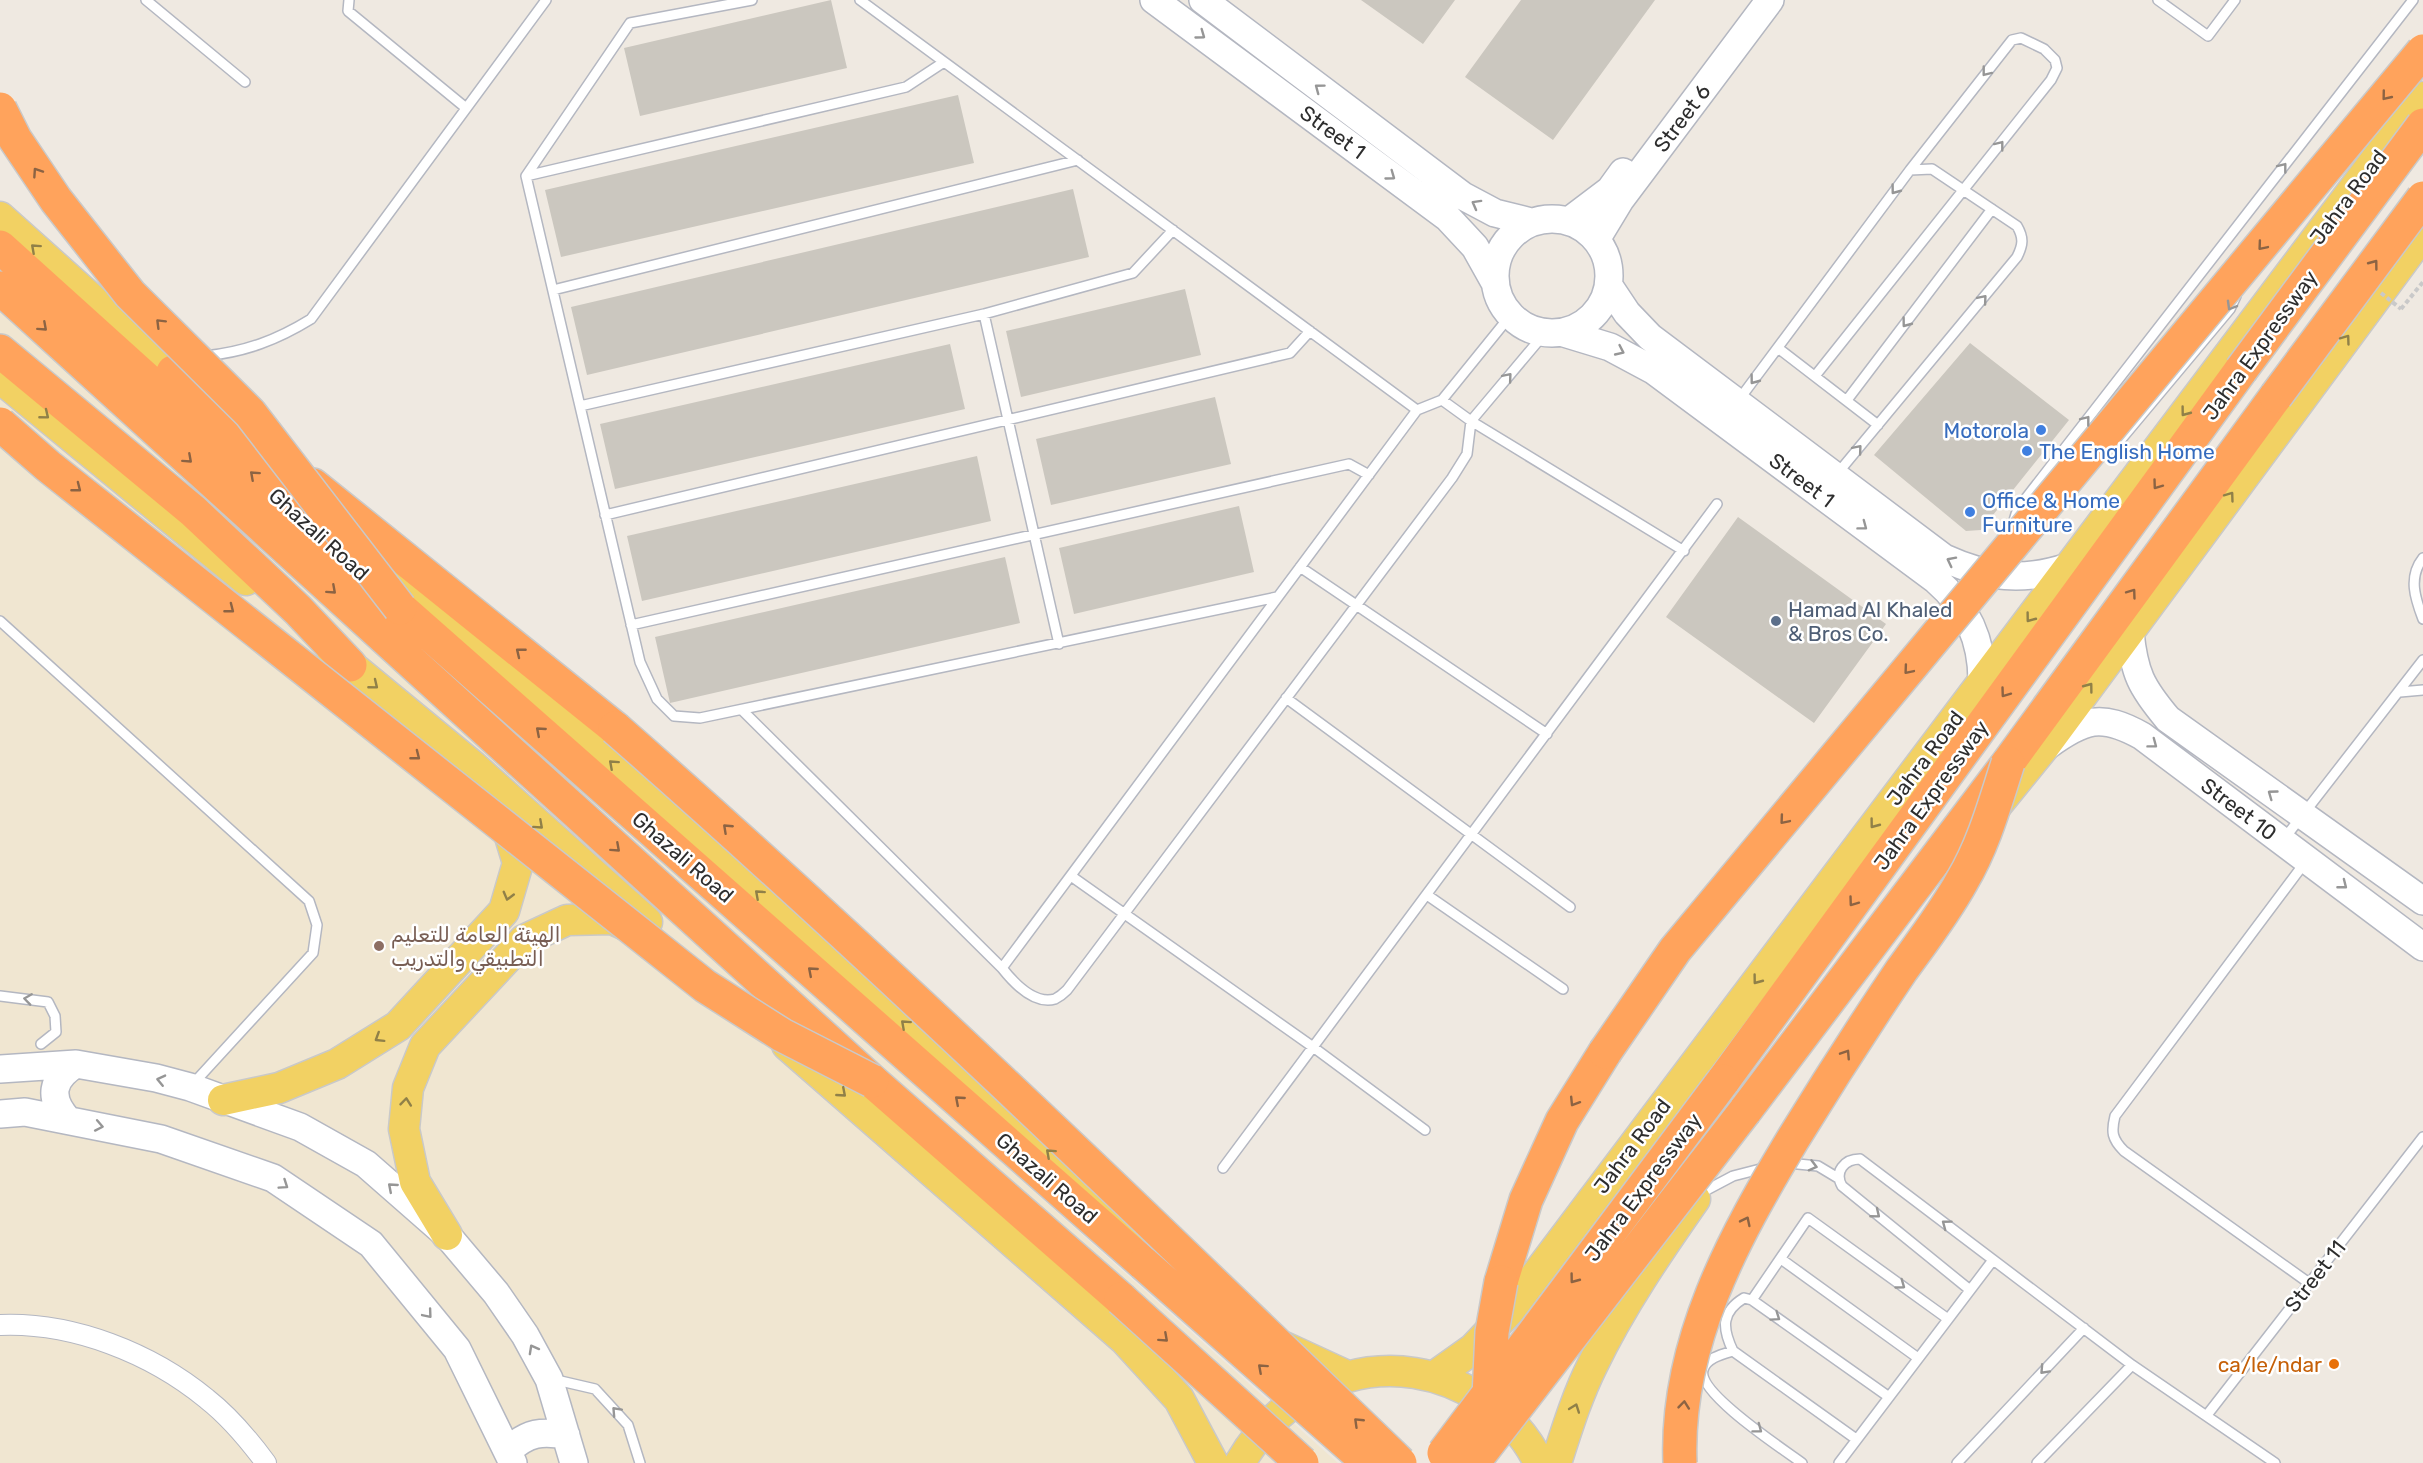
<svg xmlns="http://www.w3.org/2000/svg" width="2423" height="1463" viewBox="0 0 2423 1463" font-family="Rubik,Cairo,sans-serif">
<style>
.education{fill:#f0e6d1}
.building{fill:#cbc7bf}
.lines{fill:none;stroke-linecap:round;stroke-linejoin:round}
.lane-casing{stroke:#b4b7c1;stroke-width:12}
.street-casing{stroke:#b4b7c1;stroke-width:22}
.secondary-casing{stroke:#b4b7c1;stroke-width:30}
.primary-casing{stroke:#c9c9c9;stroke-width:33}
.highway-casing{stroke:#c9c9c9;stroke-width:36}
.path{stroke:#c9c9c9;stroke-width:4;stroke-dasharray:4.5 3;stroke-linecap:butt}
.lane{stroke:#fff;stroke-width:9}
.street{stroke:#fff;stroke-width:20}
.secondary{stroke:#fff;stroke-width:27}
.primary{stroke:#f2d163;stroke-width:30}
.highway{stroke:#ffa35c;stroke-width:33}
.highway-bridge-casing{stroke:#c9c9c9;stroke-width:36;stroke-linecap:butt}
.path-bridge{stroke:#c9c9c9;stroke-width:4;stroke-dasharray:4.5 3;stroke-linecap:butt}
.highway-bridge{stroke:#ffa35c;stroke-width:33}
.oneway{stroke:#969696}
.oneway2{stroke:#8c6343}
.oneway3{stroke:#908048}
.shop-dot{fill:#3f7fe0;stroke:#fff;stroke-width:2}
.service-dot{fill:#5c6f8a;stroke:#fff;stroke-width:2}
.education-dot{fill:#8d6e63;stroke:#fff;stroke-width:2}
.food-dot{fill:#e8710a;stroke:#fff;stroke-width:2}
.labels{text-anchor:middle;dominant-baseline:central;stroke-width:5;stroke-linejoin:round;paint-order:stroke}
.street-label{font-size:21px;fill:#2e2e2e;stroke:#fff}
.shop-label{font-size:21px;fill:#366cbe;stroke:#fff;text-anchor:start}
.service-label{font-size:21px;fill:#4e5e75;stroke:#fff;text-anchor:start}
.education-label{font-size:21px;fill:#785e54;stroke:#fff;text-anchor:start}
.food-label{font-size:21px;fill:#c56008;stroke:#fff;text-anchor:end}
</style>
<rect width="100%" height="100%" fill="#efe9e1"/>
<path class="education" d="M0,266L374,607L882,1056L1338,1463H0Z"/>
<path class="building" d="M831,0L847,68L640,116L624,48Z
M1361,0H1455L1423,44Z
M1521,0H1655L1553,140L1465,77Z
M958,95L974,163L561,257L545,190Z
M1073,189L1089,257L587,375L571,307Z
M1185,289L1201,355L1021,397L1006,331Z
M1970,343L2069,420L1981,530L1966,531L1874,455Z
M950,344L965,409L615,489L600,424Z
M1215,397L1231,464L1051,505L1036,439Z
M977,456L991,521L642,601L627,536Z
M1239,506L1254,572L1074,614L1059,548Z
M1738,517L1886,624L1814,723L1666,617Z
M1005,557L1020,623L670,703L655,637Z"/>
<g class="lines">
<defs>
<path id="lane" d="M146,0L245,82
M349,0L348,11L466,108
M752,0L630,23L526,176L640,662L657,699L674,716L700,718L1277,597
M860,0L1417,410
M2158,0L2208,36L2235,0
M526,176L906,87L944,62
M553,290L1078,160
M984,314L1059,644
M1778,348L1878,425
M205,356C245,352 277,340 311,319L546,0
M1815,376L2051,80L2057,68L2055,60L2044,49L2021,38L2012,40L1910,170
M1442,400L1471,421L1684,551
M1847,400L1992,209
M1738,401L1910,170L1932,169L2017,226C2024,238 2023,245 2017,257L1837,474
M580,406L984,314L1133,273L1173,230
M2107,451L2118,443L2230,309L2236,296
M605,515L1290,353L1310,331
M2012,527L2016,514L2023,502L2413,0
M2423,558C2408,577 2415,598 2423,619
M1300,567L1547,734
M0,621L309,901L317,925L313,953L192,1085
M631,625L1349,464L1369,475
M2400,692L2423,690
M1286,698L1570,907
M743,711L1002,968C1013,982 1034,1005 1055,999C1059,997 1064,993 1067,990L1452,478L1467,454L1471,421L1545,333
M2284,839L2423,660
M2306,861L2115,1116C2111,1132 2112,1139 2124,1151L2309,1283
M1071,876L1313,1047L1425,1130
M1427,895L1563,989
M1002,968L1417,410L1442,400L1510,316
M0,996L48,1002L55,1016L56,1032L41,1044
M1788,1163L1818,1166L1838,1178
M1223,1168L1717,504
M1699,1194L1733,1176L1768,1167
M1781,1259L1918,1358
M1970,1290L1842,1186C1834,1172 1844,1159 1860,1159L2132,1365L2275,1463
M1752,1300L1808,1218L1948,1319
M1733,1351C1723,1354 1706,1358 1703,1370C1697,1393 1783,1449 1802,1463
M552,1379L595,1389L628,1425L640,1463
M2207,1415L2423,1137
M1856,1439L1733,1351C1722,1328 1721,1312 1744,1298L1752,1300L1889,1397
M1839,1463L1993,1260
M1957,1463L2084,1328
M2037,1463L2132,1365"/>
<path id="street" d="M0,1325C73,1322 151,1353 207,1399C230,1417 249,1440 266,1463"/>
<path id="secondary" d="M1154,0L1448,218L1475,247L1494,281
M1203,0L1463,196L1495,213L1531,222
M1495 276a57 57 0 1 1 114 0a57 57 0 1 1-114 0Z
M1569,221L1610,190L1623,172
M1597,238L1620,200L1770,0
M1609,286L1627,313L1650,337L1944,558C1988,578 2022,582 2068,567
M1564,333L1610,347L1653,370L1936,580C1967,607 1982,639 1982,681
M2130,632C2134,673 2141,687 2168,719L2423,901
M2048,745C2084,719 2101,713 2142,736L2423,947
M0,1069L76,1064L156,1078L190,1087L300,1127L366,1164L447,1235L496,1293L525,1335L549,1379L574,1463
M0,1114L25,1112L161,1139L273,1178L371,1244L457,1349L513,1463
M68,1120C48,1098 51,1079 76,1064
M509,1450C528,1432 542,1431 566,1435"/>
<path id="primary" d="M0,217L191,388
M0,378L246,580
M393,568L1134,1228
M332,650L473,766L647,922
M1996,806L2044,747L2423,234
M787,1045L1125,1340L1179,1399L1213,1463
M223,1100L279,1088L337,1064L398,1026L504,911L518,863L505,820
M447,1235L415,1182L404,1129L408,1088L425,1046L524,940L567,920L612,919L632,928
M1284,1347L1347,1376
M1435,1376L1473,1349L1509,1311L2423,97
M1240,1463C1290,1375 1395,1343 1482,1399C1506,1414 1527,1437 1539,1463
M1556,1463C1567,1429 1577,1396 1593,1364C1621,1306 1658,1252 1695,1199"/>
<path id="highway" d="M0,247L400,608L1144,1264
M0,288L872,1081L1121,1299
M0,351L193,511L298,610L350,665
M173,372L272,452
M313,485L615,728
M1723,1081L2241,370
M1745,1111L2008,763L2276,396
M1501,1282L1526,1200L1562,1121L1605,1052"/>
</defs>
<use href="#lane" class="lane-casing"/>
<use href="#street" class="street-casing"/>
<use href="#secondary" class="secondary-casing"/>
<use href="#primary" class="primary-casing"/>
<use href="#highway" class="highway-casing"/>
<path class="path" d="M2401,309L2423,282"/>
<use href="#lane" class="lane"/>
<use href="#street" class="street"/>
<use href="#secondary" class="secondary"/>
<use href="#primary" class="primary"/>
<use href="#highway" class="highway"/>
<defs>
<path id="highway-bridge" d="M0,109L15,139L56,200L130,294L250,413L400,608
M2241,370L2423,125
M2276,396L2423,198
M0,424L48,466L705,986L782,1035L872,1081
M615,728C885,965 1142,1214 1400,1463
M1605,1052L1675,950L2423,51
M1144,1264L1369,1463
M1121,1299L1302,1463
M1489,1397L1492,1332L1501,1282
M1444,1453L1723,1081
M1473,1463L1745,1111
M1680,1463C1675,1344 1734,1237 1793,1139C1828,1082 1864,1026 1901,971C1922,942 1945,912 1962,881C1984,844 1995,803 2008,763"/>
</defs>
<use href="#highway-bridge" class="highway-bridge-casing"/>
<path class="path-bridge" d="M2381,293L2401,309"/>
<use href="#highway-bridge" class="highway-bridge"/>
</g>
<defs><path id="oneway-chevron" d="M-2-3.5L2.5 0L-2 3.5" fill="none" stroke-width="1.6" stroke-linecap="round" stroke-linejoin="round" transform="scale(1.5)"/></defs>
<g class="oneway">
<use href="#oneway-chevron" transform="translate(1201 35) rotate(36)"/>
<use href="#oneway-chevron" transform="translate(1986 72) rotate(128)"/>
<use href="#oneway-chevron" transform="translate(1319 88) rotate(-143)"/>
<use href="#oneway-chevron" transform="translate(2000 145) rotate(-52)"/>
<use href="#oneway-chevron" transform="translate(2283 167) rotate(-52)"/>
<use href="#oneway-chevron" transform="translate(1391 176) rotate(36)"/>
<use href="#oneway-chevron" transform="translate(1895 190) rotate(127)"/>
<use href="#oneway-chevron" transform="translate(1476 204) rotate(-151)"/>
<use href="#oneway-chevron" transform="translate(1983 299) rotate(-50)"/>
<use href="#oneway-chevron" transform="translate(2231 306) rotate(120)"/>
<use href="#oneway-chevron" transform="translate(1906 323) rotate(127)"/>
<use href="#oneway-chevron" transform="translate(1620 351) rotate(25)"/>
<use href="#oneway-chevron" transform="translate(1508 377) rotate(-50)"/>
<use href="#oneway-chevron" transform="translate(1754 380) rotate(127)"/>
<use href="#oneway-chevron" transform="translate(2086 420) rotate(-52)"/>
<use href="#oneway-chevron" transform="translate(1858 449) rotate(-50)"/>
<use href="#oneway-chevron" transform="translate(1863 526) rotate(37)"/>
<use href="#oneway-chevron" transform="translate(1951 561) rotate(-153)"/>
<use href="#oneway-chevron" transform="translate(2153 744) rotate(37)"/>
<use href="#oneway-chevron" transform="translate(2272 794) rotate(-144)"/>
<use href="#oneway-chevron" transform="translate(2343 885) rotate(38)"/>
<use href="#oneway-chevron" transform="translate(28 999) rotate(-172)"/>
<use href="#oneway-chevron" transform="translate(161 1080) rotate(-167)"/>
<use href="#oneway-chevron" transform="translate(99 1126) rotate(11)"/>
<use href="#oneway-chevron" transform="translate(1813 1166) rotate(15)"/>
<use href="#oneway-chevron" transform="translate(284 1185) rotate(34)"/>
<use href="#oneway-chevron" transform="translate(392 1187) rotate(-139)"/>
<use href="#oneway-chevron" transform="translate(1876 1214) rotate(39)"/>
<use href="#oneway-chevron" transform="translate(1946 1224) rotate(-143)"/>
<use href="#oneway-chevron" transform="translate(1901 1285) rotate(36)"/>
<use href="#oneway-chevron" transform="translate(428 1314) rotate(50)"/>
<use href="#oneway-chevron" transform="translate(1776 1317) rotate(35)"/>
<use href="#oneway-chevron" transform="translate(533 1349) rotate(-119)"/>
<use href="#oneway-chevron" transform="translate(2044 1370) rotate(133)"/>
<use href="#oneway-chevron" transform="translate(616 1411) rotate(-133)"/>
<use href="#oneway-chevron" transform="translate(1758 1429) rotate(37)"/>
</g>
<g class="oneway2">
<use href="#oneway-chevron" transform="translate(2386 96) rotate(129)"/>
<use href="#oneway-chevron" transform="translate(37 172) rotate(-124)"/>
<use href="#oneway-chevron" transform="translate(2262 246) rotate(130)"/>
<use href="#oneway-chevron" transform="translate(2374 264) rotate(-53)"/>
<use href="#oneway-chevron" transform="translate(160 323) rotate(-135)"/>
<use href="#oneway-chevron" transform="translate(43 327) rotate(42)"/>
<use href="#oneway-chevron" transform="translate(188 459) rotate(42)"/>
<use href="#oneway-chevron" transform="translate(254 475) rotate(-138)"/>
<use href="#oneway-chevron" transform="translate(2157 485) rotate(126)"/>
<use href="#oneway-chevron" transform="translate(77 488) rotate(38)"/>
<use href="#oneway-chevron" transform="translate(332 590) rotate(42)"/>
<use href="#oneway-chevron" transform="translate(2132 593) rotate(-54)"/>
<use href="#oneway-chevron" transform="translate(230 609) rotate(38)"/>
<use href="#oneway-chevron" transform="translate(520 652) rotate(-141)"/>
<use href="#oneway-chevron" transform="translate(1908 670) rotate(130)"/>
<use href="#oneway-chevron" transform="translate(2005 693) rotate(126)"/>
<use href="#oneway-chevron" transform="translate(540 731) rotate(-139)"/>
<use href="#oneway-chevron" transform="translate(416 756) rotate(38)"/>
<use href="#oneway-chevron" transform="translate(1784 820) rotate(130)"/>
<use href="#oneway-chevron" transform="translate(727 828) rotate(-137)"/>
<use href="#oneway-chevron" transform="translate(616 848) rotate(42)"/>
<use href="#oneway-chevron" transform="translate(1853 902) rotate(126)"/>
<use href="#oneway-chevron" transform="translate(812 971) rotate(-139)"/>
<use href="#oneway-chevron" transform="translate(1846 1054) rotate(-57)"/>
<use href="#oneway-chevron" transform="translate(959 1100) rotate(-139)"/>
<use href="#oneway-chevron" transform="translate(1574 1102) rotate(122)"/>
<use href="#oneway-chevron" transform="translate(1746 1221) rotate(-64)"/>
<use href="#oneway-chevron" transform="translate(1574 1279) rotate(127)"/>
<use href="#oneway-chevron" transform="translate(1164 1338) rotate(42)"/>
<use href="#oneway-chevron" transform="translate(1262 1368) rotate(-138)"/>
<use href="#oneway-chevron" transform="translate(1684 1405) rotate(-84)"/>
<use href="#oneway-chevron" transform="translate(1358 1422) rotate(-136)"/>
</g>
<g class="oneway3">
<use href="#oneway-chevron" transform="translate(35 248) rotate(-138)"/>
<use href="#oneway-chevron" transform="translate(2346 339) rotate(-54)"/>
<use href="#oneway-chevron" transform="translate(2185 412) rotate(127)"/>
<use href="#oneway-chevron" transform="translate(45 415) rotate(39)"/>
<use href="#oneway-chevron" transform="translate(2230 496) rotate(-54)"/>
<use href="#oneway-chevron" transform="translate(2030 618) rotate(127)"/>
<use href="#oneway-chevron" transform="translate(374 685) rotate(39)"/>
<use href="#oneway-chevron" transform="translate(2089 687) rotate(-53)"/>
<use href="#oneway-chevron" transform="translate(613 764) rotate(-138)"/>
<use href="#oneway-chevron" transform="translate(1874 824) rotate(127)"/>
<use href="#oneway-chevron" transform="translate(539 825) rotate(42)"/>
<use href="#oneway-chevron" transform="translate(759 894) rotate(-138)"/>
<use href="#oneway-chevron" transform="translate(508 896) rotate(105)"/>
<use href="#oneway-chevron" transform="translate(1757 980) rotate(127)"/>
<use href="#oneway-chevron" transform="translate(905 1024) rotate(-138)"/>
<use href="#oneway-chevron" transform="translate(379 1038) rotate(148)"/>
<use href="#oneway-chevron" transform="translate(842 1093) rotate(41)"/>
<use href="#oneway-chevron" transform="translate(406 1102) rotate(-84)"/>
<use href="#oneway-chevron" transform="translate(1050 1153) rotate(-138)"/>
<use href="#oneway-chevron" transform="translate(1575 1408) rotate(-70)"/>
</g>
<g class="shop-dot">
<circle cx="2041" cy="430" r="6"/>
<circle cx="2027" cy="451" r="6"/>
<circle cx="1970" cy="512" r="6"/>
</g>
<circle class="service-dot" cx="1776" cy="621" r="6"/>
<circle class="education-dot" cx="379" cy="946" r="6"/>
<circle class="food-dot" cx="2334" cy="1364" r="6"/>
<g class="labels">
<g class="street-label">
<text transform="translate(1682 118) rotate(-53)">Street 6</text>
<text transform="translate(1333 132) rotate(36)">Street 1</text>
<text transform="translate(2348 197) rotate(-53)">Jahra Road</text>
<text transform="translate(2260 345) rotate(-54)">Jahra Expressway</text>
<text transform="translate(1802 480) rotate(37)">Street 1</text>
<text transform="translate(319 534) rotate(42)">Ghazali Road</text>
<text transform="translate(1925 758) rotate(-53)">Jahra Road</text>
<text transform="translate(1931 795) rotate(-54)">Jahra Expressway</text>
<text transform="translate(2239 809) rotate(37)">Street 10</text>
<text transform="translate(683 857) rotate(41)">Ghazali Road</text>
<text transform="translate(1632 1146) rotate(-53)">Jahra Road</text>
<text transform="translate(1047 1178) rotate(41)">Ghazali Road</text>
<text transform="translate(1643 1187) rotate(-53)">Jahra Expressway</text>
<text transform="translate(2315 1276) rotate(-52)">Street 11</text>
</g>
<g class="shop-label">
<text x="2029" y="430" text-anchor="end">Motorola</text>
<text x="2039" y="451">The English Home</text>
<text x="1982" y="500">Office &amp; Home<tspan x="1982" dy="24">Furniture</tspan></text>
</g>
<g class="service-label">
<text x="1788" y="609">Hamad Al Khaled<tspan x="1788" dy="24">&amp; Bros Co.</tspan></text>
</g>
<g class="education-label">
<text x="391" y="934">الهيئة العامة للتعليم<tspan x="391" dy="24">التطبيقي والتدريب</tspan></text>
</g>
<g class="food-label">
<text x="2322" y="1364">ca/le/ndar</text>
</g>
</g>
</svg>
